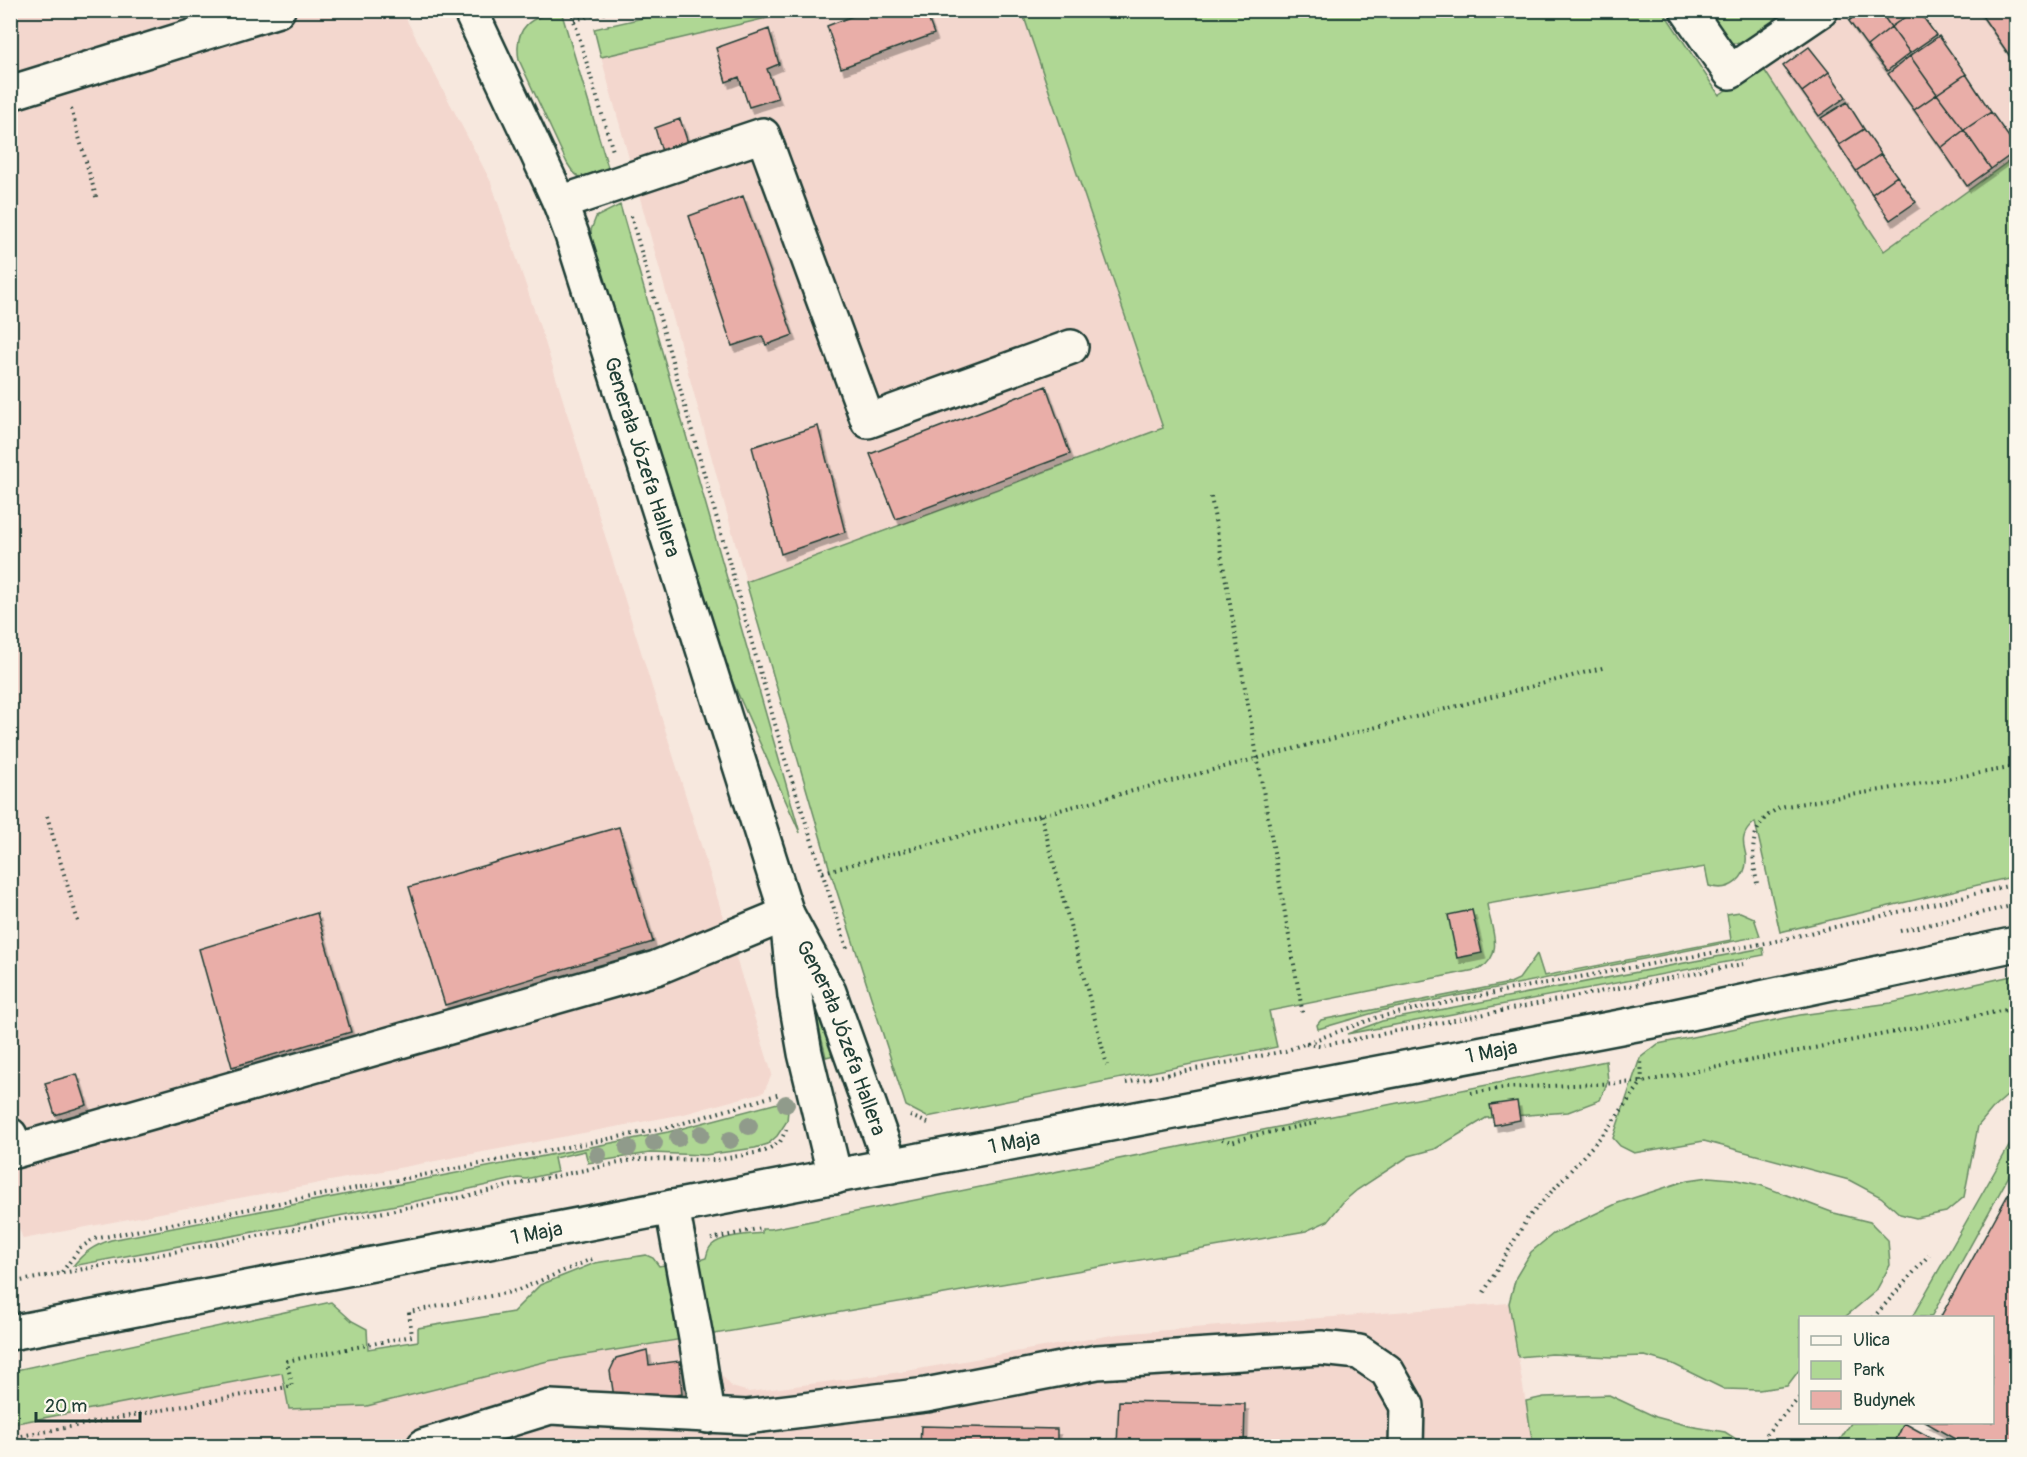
<svg xmlns="http://www.w3.org/2000/svg" width="2027" height="1457" viewBox="0 0 2027 1457" font-family="Pangolin,sans-serif">
<style>
.built{fill:#f3d7ce}
.green{fill:#afd794;stroke:#678a64;stroke-width:1.5}
.building{fill:#e9aea8;stroke:#1f3d34;stroke-width:1.5;filter:url(#shadow)}
.lines{fill:none;stroke-linecap:round;stroke-linejoin:round}
.minor-casing{stroke:#1f3d34;stroke-width:38}
.path{stroke:#1f3d34;stroke-width:4;stroke-dasharray:1.5 4.5;stroke-linecap:butt}
.minor{stroke:#fbf7ec;stroke-width:33}
.tree{fill:#909b8b}
.labels{text-anchor:middle;dominant-baseline:central;stroke-width:4.5;stroke-linejoin:round;paint-order:stroke}
.street-label{font-size:21px;fill:#1f3d34;stroke:#fbf7ec}
</style>
<defs>
<filter id="shadow"><feDropShadow dx="3.5" dy="6" stdDeviation="0" flood-color="#0004"/></filter>
</defs>
<rect width="100%" height="100%" fill="#f7e8de"/>
<filter id="ink" filterUnits="userSpaceOnUse"><feTurbulence type="fractalNoise" baseFrequency=".0167" numOctaves="2"/><feDisplacementMap in="SourceGraphic" scale="12" xChannelSelector="R" yChannelSelector="G"/><feConvolveMatrix kernelMatrix="1 2 1 2 8 2 1 2 1" color-interpolation-filters="sRGB"/></filter>
<g filter="url(#ink)">
<path class="built" d="M10,11H402L491,182L545,342L772,1074L764,1092L684,1114L23,1239L10,1205Z
M797,11H1022L1163,428L746,582L601,57Z
M1840,11H2016V156L1884,251L1761,65Z
M1509,1303L1533,1446H11V1424L282,1373L284,1388L548,1361L709,1335L720,1373L732,1387L749,1392L901,1372L1118,1334Z"/>
<path class="green" d="M561,11L610,174C589,180 580,185 567,163L519,60C513,26 532,16 561,11Z
M674,11V10L797,11L601,57L594,29Z
M1022,11H1663L1719,95L1761,65L1884,251L2016,156V876L1780,932L1755,822C1750,826 1745,831 1744,837C1742,843 1745,850 1746,856C1748,878 1730,893 1709,886L1705,867L1487,904C1490,927 1506,953 1480,969L1269,1011L1277,1047L927,1117L906,1106L830,870L746,582L1163,428Z
M1705,11H1801L1752,45L1726,42Z
M620,205L800,833L730,676L592,245L591,230L596,217Z
M1740,912L1754,918L1760,936L1380,1011L1318,1029L1317,1025L1321,1020L1510,983L1519,979L1537,954L1544,976L1731,940L1727,914Z
M1763,948L1764,955L1347,1034L1382,1021Z
M2016,975V1088L1992,1109L1978,1126L1964,1197L1946,1212L1916,1218L1900,1214L1881,1197L1849,1180L1704,1141L1634,1153L1620,1146L1613,1138L1640,1058L1658,1044L1800,1015L1891,1003Z
M808,982L834,1055L826,1057Z
M1606,1061L1608,1081L1600,1100L1568,1112L1486,1118L1435,1149L1409,1156L1357,1190L1343,1202L1328,1221L1306,1231L709,1335L696,1261L706,1258C707,1254 708,1248 712,1245C724,1235 748,1235 762,1233V1229H771Z
M789,1100L787,1121L777,1136L768,1144L755,1148L705,1155L650,1153L588,1163L585,1151L554,1158L557,1172L526,1179L518,1178L412,1202L73,1266C84,1252 95,1245 111,1240L668,1132Z
M2016,1134V1163L1931,1317H1912Z
M1709,1177L1732,1179L1760,1185L1834,1213L1870,1222L1888,1240L1890,1265L1876,1291L1845,1317L1800,1318V1369L1787,1386L1759,1390L1724,1389L1673,1364L1645,1356L1612,1357L1552,1354L1518,1357L1509,1303L1516,1277L1531,1252L1553,1234L1618,1203L1688,1180Z
M646,1255L653,1258L659,1266L670,1264L683,1339L548,1361L367,1406L289,1409L282,1373L11,1424V1371L331,1302L352,1321L367,1329L368,1349L418,1341V1328L513,1312L540,1285L595,1263Z
M1609,1395L1656,1417L1689,1426L1725,1432L1744,1444L1743,1446H1533L1526,1401L1544,1397Z
M1903,1422L1904,1423L1896,1440L1908,1446H1836L1851,1423Z"/>
<path class="building" d="M868,10H925L934,34L841,68L827,26Z
M1862,10H1879L1891,27L1867,46L1849,21Z
M1879,10H1915L1891,27Z
M1915,10H1918L1936,35L1910,53L1891,27Z
M1978,10L2016,12V65Z
M1891,27L1910,53L1887,71L1867,46Z
M769,29L779,64L767,69L778,98L749,107L739,77L726,82L716,48Z
M1939,36L1966,74L1937,94L1910,56Z
M1809,47L1829,72L1802,92L1783,66Z
M1910,56L1937,94L1914,110L1888,74Z
M1829,72L1846,97L1819,116L1802,92Z
M1966,74L1991,112L1964,130L1937,94Z
M1937,94L1964,130L1941,148L1914,110Z
M1847,102L1864,129L1839,145L1821,118Z
M1991,112L2016,147V151L1991,169L1964,130Z
M680,119L689,146L663,155L655,128Z
M1864,129L1881,154L1856,171L1839,145Z
M1964,130L1991,169L1967,186L1941,148Z
M1881,154L1897,176L1872,194L1856,171Z
M1897,176L1916,202L1890,220L1872,194Z
M743,196L793,335L766,345L762,336L732,346L689,216Z
M1046,386L1070,454L896,519L870,454Z
M818,426L845,532L781,554L752,447Z
M619,827L653,942L445,1005L409,887Z
M1472,910L1482,953L1457,958L1448,915Z
M317,913L351,1032L232,1067L199,949Z
M77,1074L87,1105L55,1115L45,1083Z
M1517,1101L1520,1120L1494,1125L1490,1105Z
M2016,1180V1436L2010,1446H1967L1925,1422H1992V1318H1940Z
M647,1350L649,1365L679,1361L682,1394L615,1404L610,1371L616,1358Z
M1119,1401L1245,1404L1244,1446H1117Z
M1904,1423L1946,1446H1908L1896,1440Z
M921,1426L1057,1429V1446H920Z"/>
<g class="lines">
<defs>
<g id="minor">
<path id="s1" d="M470,10L532,142L560,203L572,235L787,914L829,992L891,1166"/>
<path d="M1687,10L1730,72L1821,10"/>
<path d="M10,93L278,10"/>
<path d="M560,203L763,135L868,421L1071,347"/>
<path d="M788,928L795,996L805,1053L835,1177"/>
<path d="M10,1135L15,1151L656,968L787,914"/>
<path d="M672,1207L696,1338L708,1416"/>
<path id="s2" d="M10,1333L1657,1020L2016,944"/>
<path d="M424,1446L550,1407L746,1417L926,1395L1097,1362L1321,1348L1359,1352L1387,1371L1407,1406L1406,1446"/>
</g>
</defs>
<use href="#minor" class="minor-casing"/>
<path class="path" d="M571,10L613,151
M574,20L615,10
M71,109L97,200
M631,216L785,759L847,948
M1211,497L1303,1015
M1041,815L1107,1065
M47,816L79,925
M823,872L1606,667
M1757,883C1751,852 1748,823 1781,807L2016,767
M1900,931L2016,905
M1306,1044L1320,1046L1743,964
M1126,1083L1285,1051L1378,1017L1508,990L1772,942L2016,884
M1471,1093L1504,1088L1642,1082L2016,1008
M910,1116L928,1123
M1222,1139L1231,1142L1252,1136L1320,1122
M711,1239L762,1228
M62,1272L80,1248L94,1239L670,1127L780,1094
M10,1283L463,1197L508,1186L638,1159L717,1160L765,1151L780,1142L787,1128
M1484,1292L1527,1219L1605,1132L1642,1082L1641,1059
M1873,1318L1929,1255
M10,1438L292,1386L287,1361L412,1336L409,1312L516,1291L592,1259
M1763,1446L1766,1434L1800,1397"/>
<use href="#minor" class="minor"/>
</g>
<g class="tree">
<circle cx="786" cy="1104" r="9"/>
<circle cx="749" cy="1126" r="9"/>
<circle cx="701" cy="1134" r="9"/>
<circle cx="678" cy="1138" r="9"/>
<circle cx="730" cy="1140" r="9"/>
<circle cx="654" cy="1143" r="9"/>
<circle cx="628" cy="1148" r="9"/>
<circle cx="598" cy="1155" r="9"/>
</g>
</g>
<g class="labels">
<g class="street-label">
<text stroke="none"><textPath href="#s1" startOffset="480">Generała Józefa Hallera</textPath></text>
<text stroke="none"><textPath href="#s1" startOffset="1095">Generała Józefa Hallera</textPath></text>
<text stroke="none"><textPath href="#s2" startOffset="1508">1 Maja</textPath></text>
<text stroke="none"><textPath href="#s2" startOffset="1022">1 Maja</textPath></text>
<text stroke="none"><textPath href="#s2" startOffset="536">1 Maja</textPath></text>
</g>
</g>
<rect width="2027" height="1457" fill="none" stroke="#fbf7ec" stroke-width="36"/>
<rect x="18" y="18" width="1991" height="1421" fill="none" stroke="#1f3d34" stroke-width="2" filter="url(#ink)"/>
<rect x="1799" y="1316" width="195" height="108" fill="#fbf7ec" stroke="#a3ada2" stroke-width="1.5"/>
<rect x="1811" y="1336" width="30" height="9" fill="#fbf7ec" stroke="#a3ada2" stroke-width="1.5"/>
<text x="1853" y="1346" font-size="18" fill="#1f3d34">Ulica</text>
<rect x="1811" y="1361" width="30" height="18" fill="#afd794" stroke="#a3ada2" stroke-width="1.5"/>
<text x="1853" y="1376" font-size="18" fill="#1f3d34">Park</text>
<rect x="1811" y="1391" width="30" height="18" fill="#e9aea8" stroke="#a3ada2" stroke-width="1.5"/>
<text x="1853" y="1406" font-size="18" fill="#1f3d34">Budynek</text>
<path d="M36 1412v9h104v-9" fill="none" stroke="#1f3d34" stroke-width="3"/>
<text x="45" y="1412" font-size="18" fill="#1f3d34" stroke="#fbf7ec" stroke-width="4.5" paint-order="stroke">20 m</text>
</svg>
